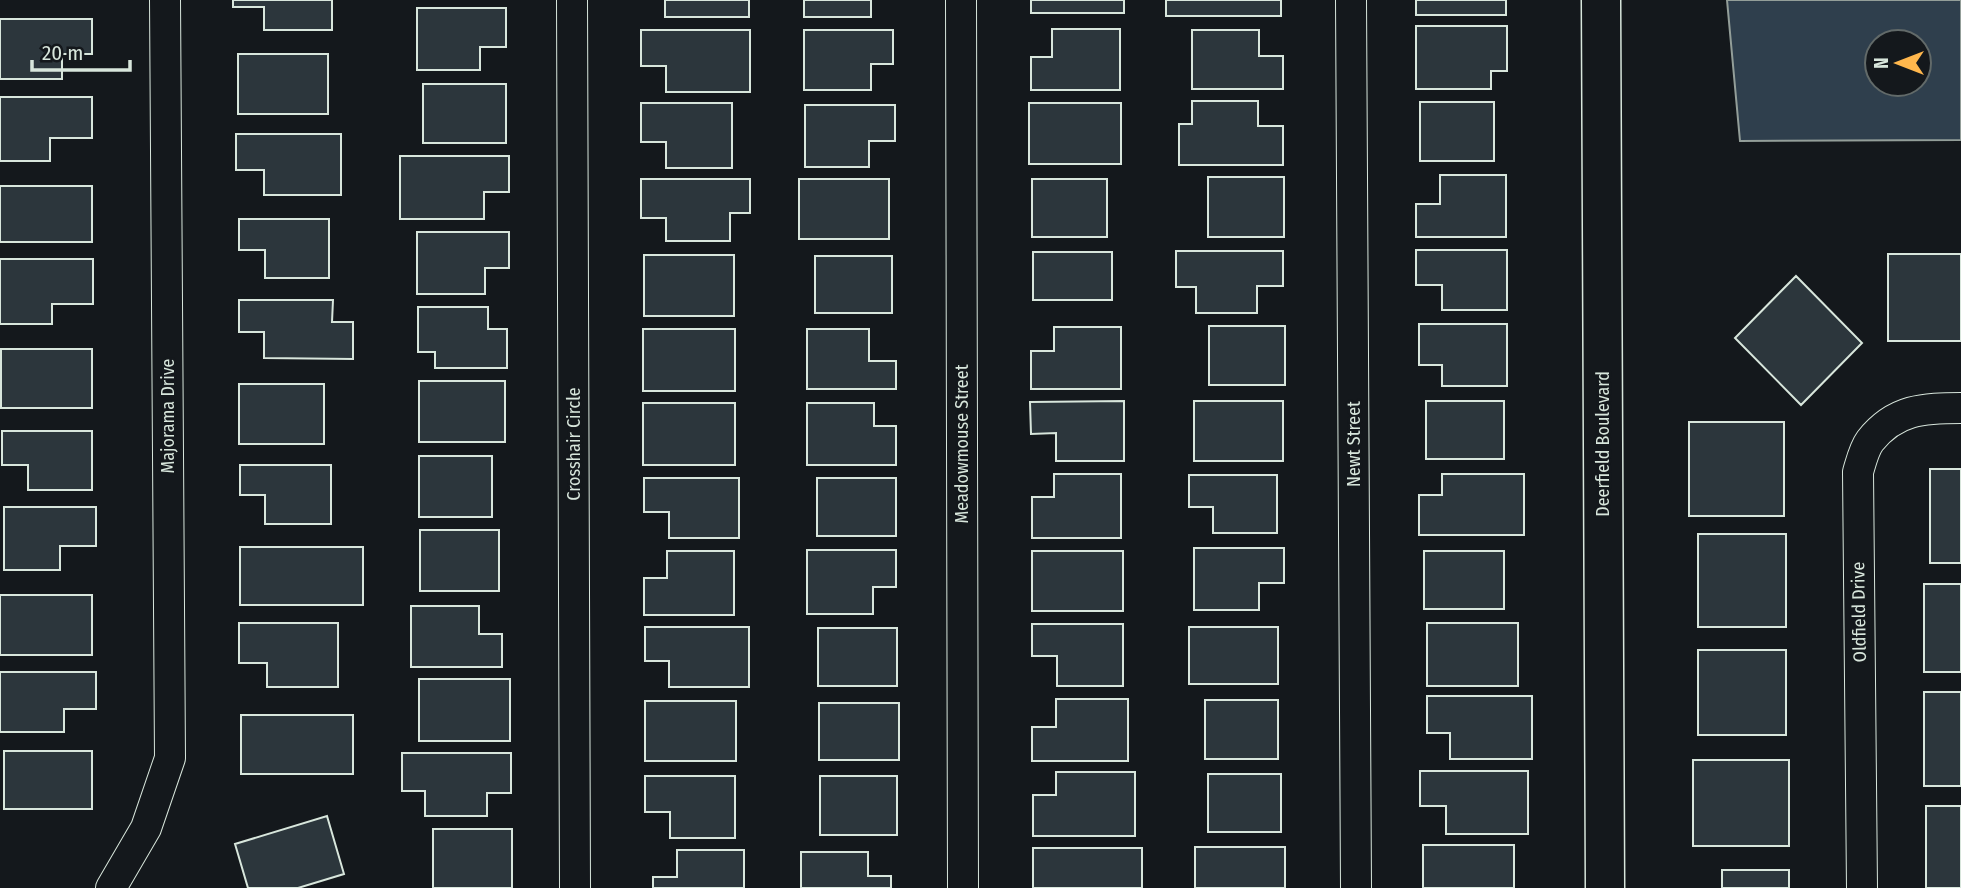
<svg xmlns="http://www.w3.org/2000/svg" width="1961" height="888" viewBox="0 0 1961 888" font-family="'Fira Sans Condensed',sans-serif">
<style>
.water{fill:#2f3f4d;stroke:#939e99;stroke-width:2;fill-rule:evenodd}
.building{fill:#2c363c;stroke:#d8e6dc;stroke-width:2}
.lines{fill:none;stroke-linecap:round;stroke-linejoin:round}
.street-casing{stroke:#d8e6dc;stroke-width:32}
.secondary-casing{stroke:#d8e6dc;stroke-width:41}
.street{stroke:#14181c;stroke-width:30}
.secondary{stroke:#14181c;stroke-width:38}
.labels{text-anchor:middle;dominant-baseline:central;stroke-width:5;stroke-linejoin:round;paint-order:stroke}
.street-label{font-size:18px;fill:#d8e6dc;stroke:#14181c}
</style>
<rect width="100%" height="100%" fill="#14181c"/>
<path class="water" d="M1727,0H1961V140L1740,141ZM1877,42H1919V84H1877Z"/>
<path class="building" d="M233,0H332V30H264V7H233Z
M665,0H749V17H665Z
M804,0H871V17H804Z
M1031,0H1124V13H1031Z
M1166,0H1281V16H1166Z
M1416,0H1506V15H1416Z
M417,8H506V47H480V70H417Z
M0,19H92V54H62V79H0Z
M1416,26H1507V71H1491V89H1416Z
M1052,29H1120V90H1031V57H1052Z
M641,30H750V92H666V66H641Z
M804,30H893V64H871V90H804Z
M1192,30H1259V56H1283V89H1192Z
M238,54H328V114H238Z
M423,84H506V143H423Z
M0,97H92V138H50V161H0Z
M1192,101H1258V126H1283V165H1179V124H1192Z
M1420,102H1494V161H1420Z
M641,103H732V168H666V142H641Z
M1029,103H1121V164H1029Z
M805,105H895V141H869V167H805Z
M236,134H341V195H264V170H236Z
M400,156H509V192H484V219H400Z
M1440,175H1506V237H1416V204H1440Z
M1208,177H1284V237H1208Z
M641,179H750V213H730V241H666V218H641Z
M799,179H889V239H799Z
M1032,179H1107V237H1032Z
M0,186H92V242H0Z
M239,219H329V278H265V250H239Z
M417,232H509V268H485V294H417Z
M1416,250H1507V310H1442V285H1416Z
M1176,251H1283V286H1257V313H1196V287H1176Z
M1033,252H1112V300H1033Z
M1888,254H1961V341H1888Z
M644,255H734V316H644Z
M815,256H892V313H815Z
M0,259H93V304H52V324H0Z
M1796,276L1862,343L1801,405L1735,338Z
M239,300H333L332,322H353V359L264,358V332H239Z
M418,307H488V329H507V368H435V352H418Z
M1419,324H1507V386H1442V365H1419Z
M1209,326H1285V385H1209Z
M1054,327H1121V389H1031V351H1054Z
M643,329H735V391H643Z
M807,329H869V361H896V389H807Z
M1,349H92V408H1Z
M419,381H505V442H419Z
M239,384H324V444H239Z
M1124,401V461H1056V433L1031,434L1030,402Z
M1194,401H1283V461H1194Z
M1426,401H1504V459H1426Z
M643,403H735V465H643Z
M807,403H874V426H896V465H807Z
M1689,422H1784V516H1689Z
M2,431H92V490H28V465H2Z
M419,456H492V517H419Z
M240,465H331V524H265V495H240Z
M1930,469H1961V563H1930Z
M1054,474H1121V538H1032V497H1054Z
M1442,474H1524V535H1419V495H1442Z
M1189,475H1277V533H1213V507H1189Z
M644,478H739V538H669V512H644Z
M817,478H896V536H817Z
M4,507H96V546H60V570H4Z
M420,530H499V591H420Z
M1698,534H1786V627H1698Z
M240,547H363V605H240Z
M1194,548H1284V583H1259V610H1194Z
M807,550H896V587H873V614H807Z
M667,551H734V615H644V578H667Z
M1032,551H1123V611H1032Z
M1424,551H1504V609H1424Z
M1924,584H1961V672H1924Z
M0,595H92V655H0Z
M411,606H479V634H502V667H411Z
M239,623H338V687H267V663H239Z
M1427,623H1518V686H1427Z
M1032,624H1123V686H1057V656H1032Z
M645,627H749V687H669V661H645Z
M1189,627H1278V684H1189Z
M818,628H897V686H818Z
M1698,650H1786V735H1698Z
M0,672H96V709H64V732H0Z
M419,679H510V741H419Z
M1924,692H1961V786H1924Z
M1427,696H1532V759H1450V733H1427Z
M1056,699H1128V761H1032V727H1056Z
M1205,700H1278V759H1205Z
M645,701H736V761H645Z
M819,703H899V760H819Z
M241,715H353V774H241Z
M4,751H92V809H4Z
M402,753H511V793H487V816H425V791H402Z
M1693,760H1789V846H1693Z
M1420,771H1528V834H1446V806H1420Z
M1056,772H1135V836H1033V795H1056Z
M1208,774H1281V832H1208Z
M645,776H735V838H670V812H645Z
M820,776H897V835H820Z
M1926,806H1961V888H1926Z
M327,816L344,874L298,888H248L235,844Z
M433,829H512V888H433Z
M1423,845H1514V888H1423Z
M1195,847H1285V888H1195Z
M1033,848H1142V888H1033Z
M677,850H744V888H653V877H677Z
M801,852H868V876H891V888H801Z
M1722,870H1789V888H1722Z"/>
<g class="lines">
<defs>
<path id="street" d="M572,0L575,888
M961,0L963,888
M1351,0L1356,888
M111,888L146,828L170,758L165,0
M1862,888L1858,472C1861,462 1864,449 1870,441C1895,409 1924,408 1961,408"/>
<path id="secondary" d="M1601,0L1605,888"/>
</defs>
<use href="#street" class="street-casing"/>
<use href="#secondary" class="secondary-casing"/>
<use href="#street" class="street"/>
<use href="#secondary" class="secondary"/>
</g>
<g class="labels">
<g class="street-label">
<text transform="translate(168 416) rotate(-90)">Majorama Drive</text>
<text transform="translate(574 444) rotate(-90)">Crosshair Circle</text>
<text transform="translate(962 444) rotate(-90)">Meadowmouse Street</text>
<text transform="translate(1354 444) rotate(-90)">Newt Street</text>
<text transform="translate(1603 444) rotate(-90)">Deerfield Boulevard</text>
<text transform="translate(1859 612) rotate(-91)">Oldfield Drive</text>
</g>
</g>
<g transform="translate(1898 63) rotate(270)"><circle r="33" fill="#14181c" stroke="#626a69" stroke-width="2"/>
<path d="M0-5L12 26L0 18L-12 26Z" fill="#ffb74d"/>
<text y="-10" font-size="19" font-weight="bold" text-anchor="middle" fill="#d8e6dc">N</text>
</g>
<path d="M32 60v10h98v-10" fill="none" stroke="#d8e6dc" stroke-width="3.5"/>
<text x="42" y="60" font-size="21" fill="#d8e6dc" stroke="#14181c" stroke-width="5" paint-order="stroke">20 m</text>
</svg>
